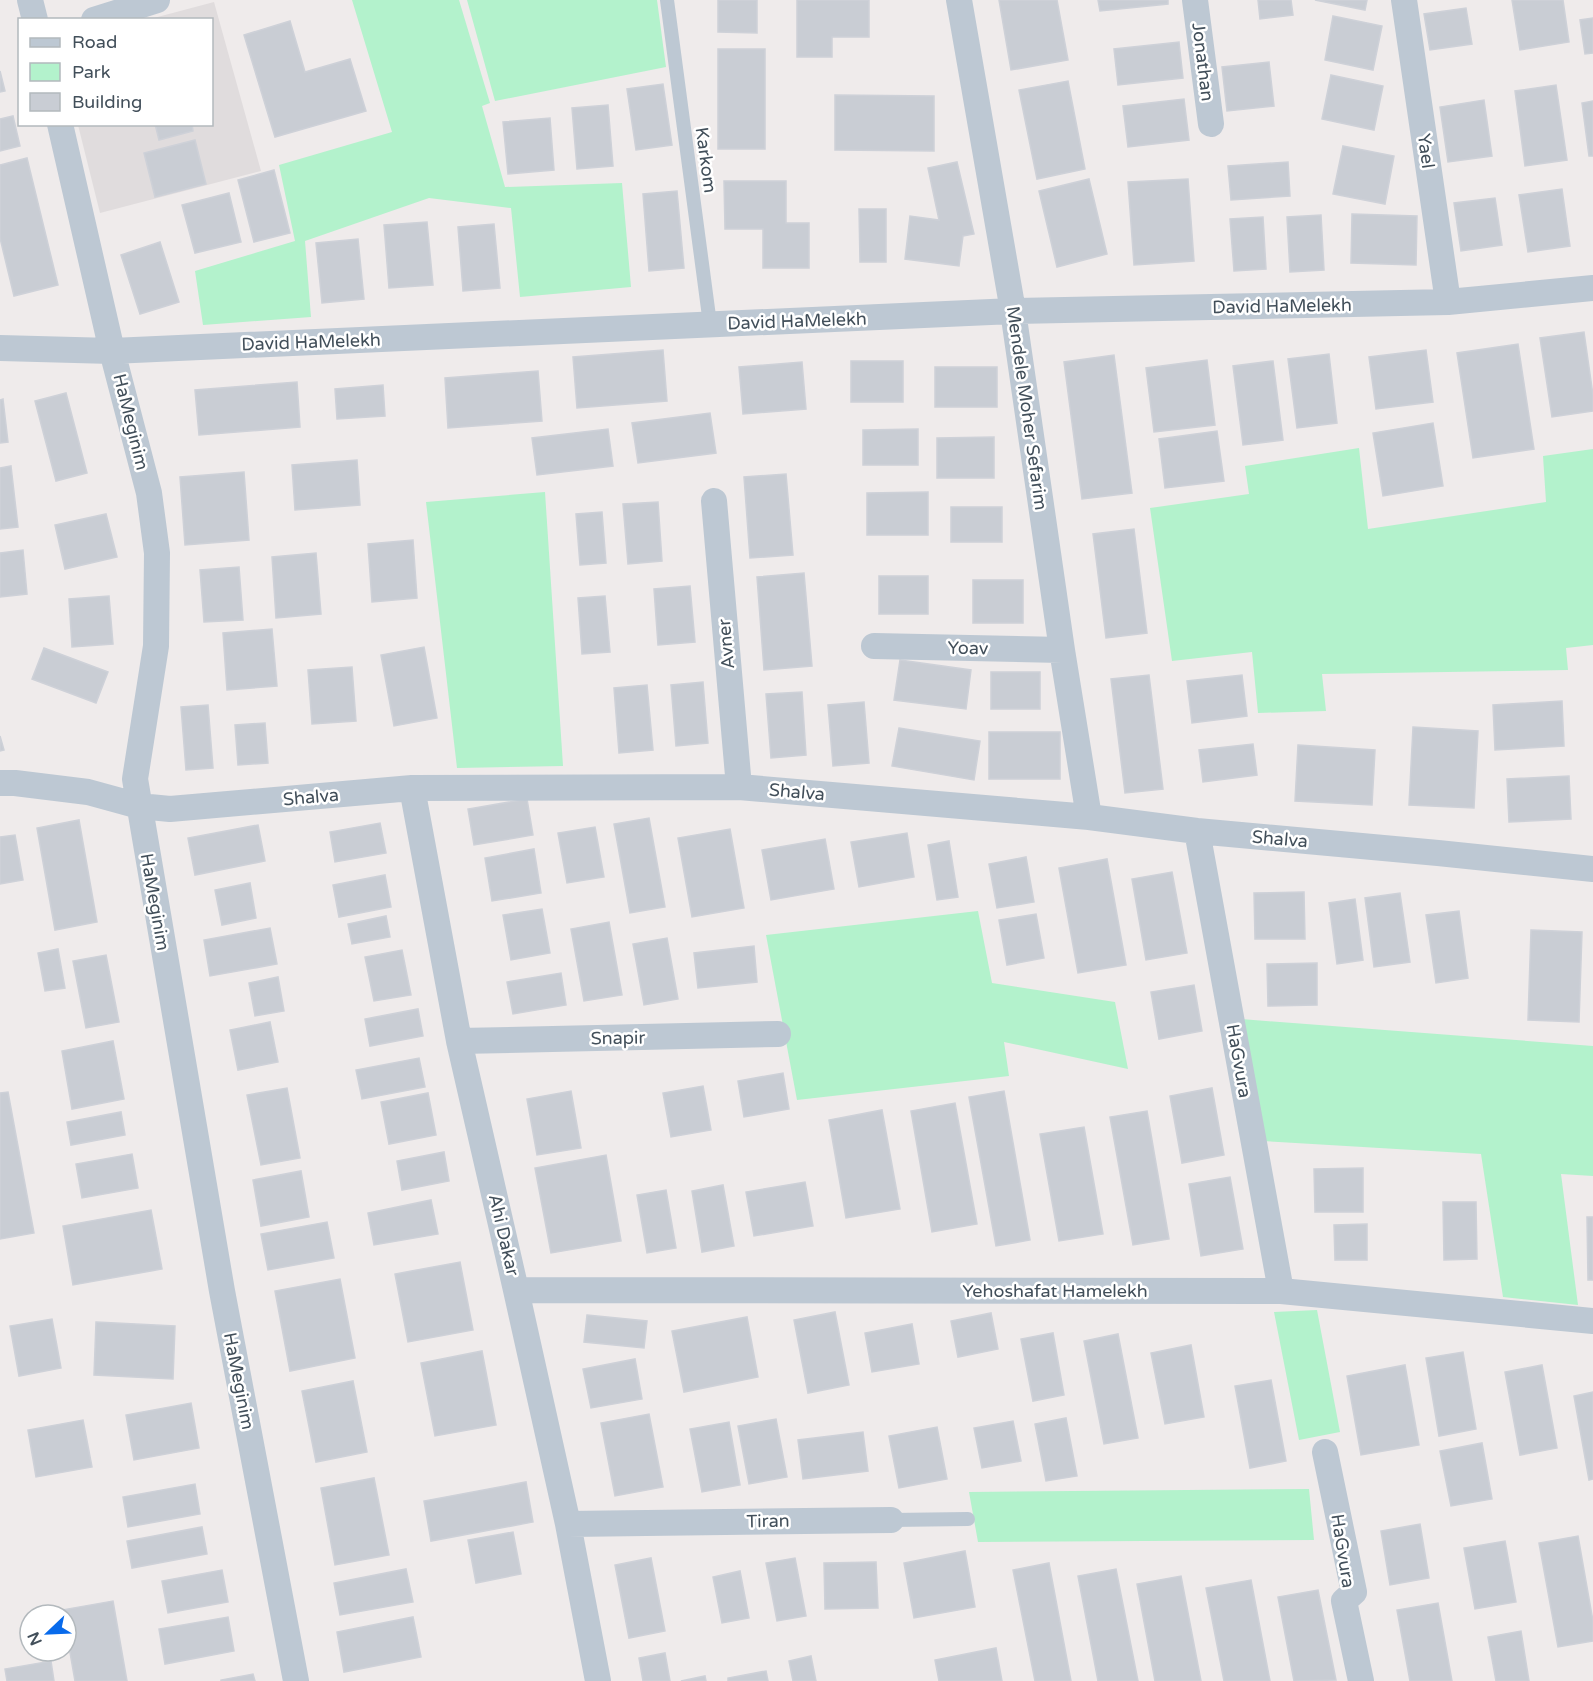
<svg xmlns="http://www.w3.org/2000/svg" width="1593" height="1681" viewBox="0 0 1593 1681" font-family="'Varela Round',sans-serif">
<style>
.education{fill:#e0dcdd}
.green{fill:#b3f2cc}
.building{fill:#c9cdd4;stroke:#ced1d8;stroke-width:1.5}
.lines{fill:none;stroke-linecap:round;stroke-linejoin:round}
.lane{stroke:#bdc8d3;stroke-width:14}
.street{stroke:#bdc8d3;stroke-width:26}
.labels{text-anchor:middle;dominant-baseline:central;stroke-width:5;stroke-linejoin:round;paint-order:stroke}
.street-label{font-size:18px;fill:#424f5a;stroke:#fff}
</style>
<rect width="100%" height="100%" fill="#efebeb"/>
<path class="education" d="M214,2L261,171L100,213L78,125L212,124V20L150,19Z"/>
<path class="green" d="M352,0H459L490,103L482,106L505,187L622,183L631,287L520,297L511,208L429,198L305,241L311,317L203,325L195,271L295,241L279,165L392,132Z
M467,0H657L666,67L495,101Z
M1359,448L1368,529L1546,502L1543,456L1593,449V645L1566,648L1568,670L1322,674L1326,711L1258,713L1252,652L1172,661L1150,508L1249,494L1245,466Z
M545,492L563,766L457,768L426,502Z
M978,911L992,983L1115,1002L1128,1069L1004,1042L1009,1076L797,1100L766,935Z
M1241,1019L1593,1046V1176L1561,1174L1578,1305L1503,1297L1481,1154L1262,1141Z
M1317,1310L1340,1432L1299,1440L1274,1312Z
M1309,1489L1314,1540L978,1542L969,1492Z"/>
<path class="building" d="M718,0H757V33L718,32Z
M797,0H869V37H832V57H797Z
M999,0H1057L1068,60L1011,70Z
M1098,0H1168V4L1100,11Z
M1258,0H1291L1293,15L1260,19Z
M1315,0H1367L1365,10Z
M1512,0H1563L1569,42L1520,50Z
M1466,8L1472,44L1430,50L1424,14Z
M1333,16L1382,26L1373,70L1325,60Z
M1593,18V53L1585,54L1580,20Z
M290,21L305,72L350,59L366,111L275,137L244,35Z
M1179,42L1183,78L1118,85L1114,49Z
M718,49H765V149H718Z
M1269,62L1274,106L1227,111L1222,67Z
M0,71L5,91L0,92Z
M1331,75L1383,86L1374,130L1322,119Z
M1068,81L1085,169L1037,179L1019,90Z
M663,84L672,145L636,150L627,89Z
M1556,85L1567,160L1525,166L1515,91Z
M835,95L934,96V151L835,150Z
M1184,99L1189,140L1128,147L1123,106Z
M1484,100L1492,156L1448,162L1440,107Z
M1593,101V156H1589L1582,103Z
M608,105L613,166L577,169L572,108Z
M13,116L20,146L0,151V119Z
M550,118L554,170L508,174L503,122Z
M155,124H192L193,131L159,140Z
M195,140L206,184L155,197L144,153Z
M1343,146L1394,156L1385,204L1333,194Z
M27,158L58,285L14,296L0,238V165Z
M957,162L974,234L963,236L959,266L905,259L910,216L939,220L928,168Z
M1288,162L1290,196L1231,200L1228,166Z
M274,170L290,233L254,242L238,180Z
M1089,179L1107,254L1057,267L1039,191Z
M1188,179L1194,261L1134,265L1128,182Z
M724,181H786V223H809V268H763V229H725Z
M1562,189L1570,246L1528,252L1519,195Z
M677,191L684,268L649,271L643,194Z
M229,193L241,242L195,253L182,205Z
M1495,198L1502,245L1461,251L1454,203Z
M859,209H886V262H860Z
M1352,214L1417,216L1416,265L1351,263Z
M1321,215L1324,270L1290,272L1287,217Z
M1263,217L1266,269L1234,271L1230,219Z
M427,222L433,285L389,288L384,225Z
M494,224L500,288L463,291L458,227Z
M358,239L364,299L322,303L316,243Z
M160,242L179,302L140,314L121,255Z
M1584,332L1593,395V411L1552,417L1540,338Z
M1518,344L1534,449L1473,458L1457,353Z
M663,350L667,401L577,408L573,357Z
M1426,350L1433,402L1376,409L1369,357Z
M1329,354L1337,423L1297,428L1288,359Z
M1114,355L1132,493L1082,499L1064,362Z
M1207,360L1215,425L1154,432L1146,368Z
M851,361H903V402H851Z
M1273,361L1283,440L1243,445L1233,366Z
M802,362L806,409L743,414L739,367Z
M935,367H997V407H935Z
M538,371L542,421L448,428L445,378Z
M297,382L300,427L199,435L195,390Z
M383,385L385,416L337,419L335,389Z
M66,393L87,473L56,481L35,401Z
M3,399L8,442L0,443V400Z
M710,413L716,453L638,463L632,423Z
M1433,423L1443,486L1383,496L1373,433Z
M608,429L613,466L537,475L532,438Z
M918,429V465H863V430Z
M1217,431L1224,481L1165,488L1159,439Z
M994,437V478H937V438Z
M357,460L360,505L295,510L292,465Z
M11,466L18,527L0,529V468Z
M244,472L249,540L185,545L180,477Z
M786,474L793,555L750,558L744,477Z
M928,492V535H867V493Z
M658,502L662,561L628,564L623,504Z
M951,507H1002V542H951Z
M602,512L606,563L580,565L576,514Z
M106,514L117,557L65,569L55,525Z
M1134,529L1147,633L1106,638L1093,534Z
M413,540L417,598L372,602L368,544Z
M23,550L27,594L0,597V553Z
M316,553L321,614L276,618L272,557Z
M239,567L243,620L204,622L200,570Z
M804,573L812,666L764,670L757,577Z
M879,576H928V614H879Z
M973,580H1023V623H973Z
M690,586L695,642L658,645L654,589Z
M109,596L113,644L72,647L69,599Z
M605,596L610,652L582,654L578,598Z
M272,629L277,686L227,690L223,633Z
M424,647L437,718L394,726L381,655Z
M44,648L108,672L96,703L32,679Z
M900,660L971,670L966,709L894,700Z
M352,667L356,721L312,724L308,670Z
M991,672H1040V709H991Z
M1149,675L1163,789L1125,793L1111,679Z
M1242,675L1247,716L1192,723L1187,681Z
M703,682L708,743L676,746L671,685Z
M647,685L653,750L619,753L614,688Z
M802,692L806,755L771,758L766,694Z
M1562,701L1564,746L1495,750L1493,705Z
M864,702L869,763L833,766L828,705Z
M208,705L213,768L186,770L181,707Z
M265,723L268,763L238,765L235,725Z
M1413,727L1478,731L1474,808L1409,805Z
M899,728L980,741L974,780L892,766Z
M989,732H1060V779H989Z
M0,736L4,750L0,751Z
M1253,744L1257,775L1203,782L1199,750Z
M1298,745L1375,750L1372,805L1295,801Z
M1569,776L1571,819L1509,822L1507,779Z
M527,799L533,835L474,845L468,809Z
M649,818L665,907L630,913L614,824Z
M79,820L97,922L55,930L37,828Z
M380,823L386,853L335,862L330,832Z
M258,825L265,861L195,875L188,838Z
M595,827L604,877L567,883L558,833Z
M730,829L744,908L692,917L678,838Z
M907,833L914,877L859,887L851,842Z
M15,835L23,880L0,884V837Z
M825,839L834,889L771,900L762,850Z
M949,841L958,897L937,900L928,845Z
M534,849L541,893L492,901L485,858Z
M1026,857L1034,902L997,908L989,864Z
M1107,859L1126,965L1078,973L1059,868Z
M1172,872L1187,953L1146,960L1132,879Z
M385,875L391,907L339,917L333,885Z
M250,883L256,918L222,925L215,890Z
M1304,892L1305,939H1255L1254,893Z
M1400,893L1410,962L1374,967L1365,898Z
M1355,899L1363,960L1337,964L1329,903Z
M542,909L550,953L511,960L503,915Z
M1459,911L1468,978L1436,983L1426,915Z
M1036,914L1044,958L1007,965L999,920Z
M386,916L390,937L352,944L348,924Z
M609,922L622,995L584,1001L571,929Z
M270,928L277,964L210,976L204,940Z
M1531,930L1582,932L1579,1022L1528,1020Z
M667,938L678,999L644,1005L633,944Z
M754,946L757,982L698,988L694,953Z
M58,949L65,988L45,991L38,953Z
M402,950L411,995L374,1001L365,957Z
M106,955L119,1022L86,1028L73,961Z
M1317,963V1005L1268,1006L1267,964Z
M561,973L566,1005L513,1014L507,982Z
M278,977L284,1011L255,1016L249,983Z
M1194,985L1202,1031L1159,1039L1151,992Z
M418,1009L423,1036L370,1046L365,1019Z
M270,1022L278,1062L238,1070L230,1030Z
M113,1041L124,1099L72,1109L62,1051Z
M419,1058L425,1087L362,1099L356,1070Z
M783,1073L789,1109L744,1117L738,1081Z
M703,1086L711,1130L671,1137L663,1093Z
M287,1088L300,1158L261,1165L247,1095Z
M1212,1088L1224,1155L1182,1163L1170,1096Z
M571,1091L581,1148L537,1155L527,1099Z
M1004,1091L1030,1240L996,1246L969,1097Z
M8,1092L34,1233L0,1239V1093Z
M428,1093L436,1135L389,1144L381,1102Z
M955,1103L977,1224L932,1232L911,1111Z
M882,1110L900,1209L846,1218L829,1120Z
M1147,1111L1169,1239L1133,1245L1110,1117Z
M121,1112L125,1135L71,1145L67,1122Z
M1084,1127L1103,1234L1059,1241L1040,1134Z
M444,1152L449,1181L402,1190L397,1161Z
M132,1154L138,1188L82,1198L76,1164Z
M606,1155L621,1241L551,1253L535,1168Z
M1363,1168V1212H1315L1314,1169Z
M301,1171L309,1217L261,1226L253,1180Z
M1230,1177L1243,1249L1201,1256L1189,1184Z
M805,1182L813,1226L754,1236L746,1192Z
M723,1185L734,1246L702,1252L692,1191Z
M666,1190L676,1248L647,1253L637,1195Z
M431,1200L438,1234L374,1245L368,1213Z
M1443,1202H1476L1477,1259L1444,1260Z
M151,1210L162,1269L73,1285L63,1226Z
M1587,1217H1593V1280H1588Z
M327,1222L334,1258L268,1270L261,1234Z
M1367,1224V1260H1335L1334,1225Z
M460,1262L473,1330L408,1342L395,1274Z
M340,1279L355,1358L290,1371L275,1291Z
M835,1312L849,1385L808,1393L794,1320Z
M991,1313L998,1349L958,1357L951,1321Z
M587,1315L647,1321L644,1348L584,1342Z
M747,1317L758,1377L684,1392L672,1331Z
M52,1319L61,1368L19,1376L10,1326Z
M96,1322L175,1326L173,1379L94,1375Z
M912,1324L919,1364L872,1372L865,1333Z
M1053,1333L1064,1395L1033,1401L1021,1339Z
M1118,1334L1138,1438L1104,1444L1084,1341Z
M1191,1345L1204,1417L1165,1424L1151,1353Z
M482,1351L496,1425L435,1436L421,1363Z
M1463,1352L1476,1429L1439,1436L1426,1358Z
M635,1359L642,1399L591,1408L583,1369Z
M1405,1365L1419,1445L1361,1455L1347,1376Z
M1542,1365L1557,1448L1520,1455L1505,1372Z
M1271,1380L1286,1461L1250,1468L1235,1386Z
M353,1381L367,1452L316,1462L302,1391Z
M1593,1392V1479L1589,1480L1574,1396Z
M191,1403L199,1448L134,1460L126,1415Z
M649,1414L663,1487L615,1496L601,1423Z
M1066,1418L1077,1476L1046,1481L1035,1424Z
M776,1419L787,1477L749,1484L738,1426Z
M83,1420L92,1467L36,1477L28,1430Z
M1013,1421L1021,1461L982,1468L974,1428Z
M729,1422L740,1485L702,1492L690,1429Z
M937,1427L947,1479L899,1488L889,1436Z
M863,1432L868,1471L803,1479L798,1440Z
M1482,1443L1492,1499L1451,1506L1440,1451Z
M374,1478L389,1555L335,1565L321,1488Z
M526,1482L533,1522L431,1541L424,1501Z
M195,1484L200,1514L128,1527L123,1497Z
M1420,1524L1429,1578L1390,1585L1381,1531Z
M202,1527L207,1554L132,1568L127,1541Z
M513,1532L521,1574L476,1583L468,1540Z
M1578,1536L1593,1621V1641L1558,1647L1539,1543Z
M1505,1541L1516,1602L1475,1609L1464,1548Z
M965,1551L975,1607L914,1618L904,1563Z
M651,1558L665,1631L629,1638L615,1565Z
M795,1558L806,1616L777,1621L766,1563Z
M876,1562L878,1608L825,1609L824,1563Z
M1049,1563L1071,1681H1035L1013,1570Z
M406,1569L413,1602L340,1615L334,1583Z
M1116,1569L1138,1681H1098L1078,1576Z
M222,1570L228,1602L168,1613L162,1581Z
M740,1571L749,1618L722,1623L713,1577Z
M1181,1576L1201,1681H1155L1137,1584Z
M1251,1580L1270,1681H1224L1206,1588Z
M1318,1590L1336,1680L1294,1681L1278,1597Z
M113,1601L127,1681H75L66,1630V1615H63L62,1610Z
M1438,1603L1452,1681H1410L1397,1610Z
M228,1617L234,1651L165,1664L159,1629Z
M413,1617L421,1657L344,1672L337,1632Z
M1521,1631L1529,1681H1496L1488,1637Z
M996,1648L1002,1681H939L935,1660Z
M665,1653L670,1681H643L639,1658Z
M811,1656L816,1681H793L789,1661Z
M51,1661L54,1681H7L5,1669Z
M766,1671L768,1681H728V1678Z
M253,1674L255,1681H221V1680Z
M705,1676L706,1681H681Z"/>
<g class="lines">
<path class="lane" d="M667,0L710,324
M891,1520L968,1519"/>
<path class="street" d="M30,0L35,20
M959,0L1013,311L1062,650L1089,817
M1195,0L1211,124
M1404,0L1448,302
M94,20L157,0
M60,124L112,351L149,493L157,553L156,646L135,779L222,1291L296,1681
M0,348L112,351L1013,311L1448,302L1593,288
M714,501L739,787
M874,646L1062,650
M0,783H15L88,792L139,806L170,809L412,788L739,787L1089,817L1197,831L1438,853L1593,869
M412,788L459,1041L516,1290L568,1524L598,1681
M1197,831L1281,1291
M459,1041L778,1034
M516,1290L1281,1291L1593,1321
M1325,1452L1354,1592L1344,1601L1361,1681
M568,1524L891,1520"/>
</g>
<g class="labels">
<g class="street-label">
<text transform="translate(1203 62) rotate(83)">Jonathan</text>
<text transform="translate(1426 151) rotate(82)">Yael</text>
<text transform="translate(706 160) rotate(82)">Karkom</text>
<text transform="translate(1282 306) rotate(-1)">David HaMelekh</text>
<text transform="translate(797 321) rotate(-2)">David HaMelekh</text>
<text transform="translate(311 342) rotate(-2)">David HaMelekh</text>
<text transform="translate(1027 408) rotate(82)">Mendele Moher Sefarim</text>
<text transform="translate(131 422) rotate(76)">HaMeginim</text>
<text transform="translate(726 644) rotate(-95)">Avner</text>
<text transform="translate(968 648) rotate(1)">Yoav</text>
<text transform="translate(797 792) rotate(5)">Shalva</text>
<text transform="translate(311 797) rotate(-5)">Shalva</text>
<text transform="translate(1280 839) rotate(5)">Shalva</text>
<text transform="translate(155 902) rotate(80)">HaMeginim</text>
<text transform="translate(618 1038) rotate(-1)">Snapir</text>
<text transform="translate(1239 1061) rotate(80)">HaGvura</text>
<text transform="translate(504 1235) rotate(77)">Ahi Dakar</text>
<text x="1055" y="1291">Yehoshafat Hamelekh</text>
<text transform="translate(239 1381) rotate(79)">HaMeginim</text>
<text transform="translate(768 1521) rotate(-1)">Tiran</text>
<text transform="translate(1343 1551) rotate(81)">HaGvura</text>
</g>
</g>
<rect x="18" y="18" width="195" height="108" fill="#ffffff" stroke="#b3b9bd" stroke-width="1.5"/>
<rect x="30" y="38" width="30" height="9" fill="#bdc8d3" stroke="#b3b9bd" stroke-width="1.5"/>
<text x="72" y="48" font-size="18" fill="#424f5a">Road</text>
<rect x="30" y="63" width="30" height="18" fill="#b3f2cc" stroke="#b3b9bd" stroke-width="1.5"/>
<text x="72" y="78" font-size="18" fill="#424f5a">Park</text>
<rect x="30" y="93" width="30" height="18" fill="#c9cdd4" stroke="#b3b9bd" stroke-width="1.5"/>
<text x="72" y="108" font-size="18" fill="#424f5a">Building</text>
<g transform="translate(48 1633) rotate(247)"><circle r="28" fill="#ffffff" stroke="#b3b9bd" stroke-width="1.5"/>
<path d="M0-4.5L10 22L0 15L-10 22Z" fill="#086aeb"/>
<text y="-9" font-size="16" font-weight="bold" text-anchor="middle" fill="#424f5a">N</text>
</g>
</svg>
